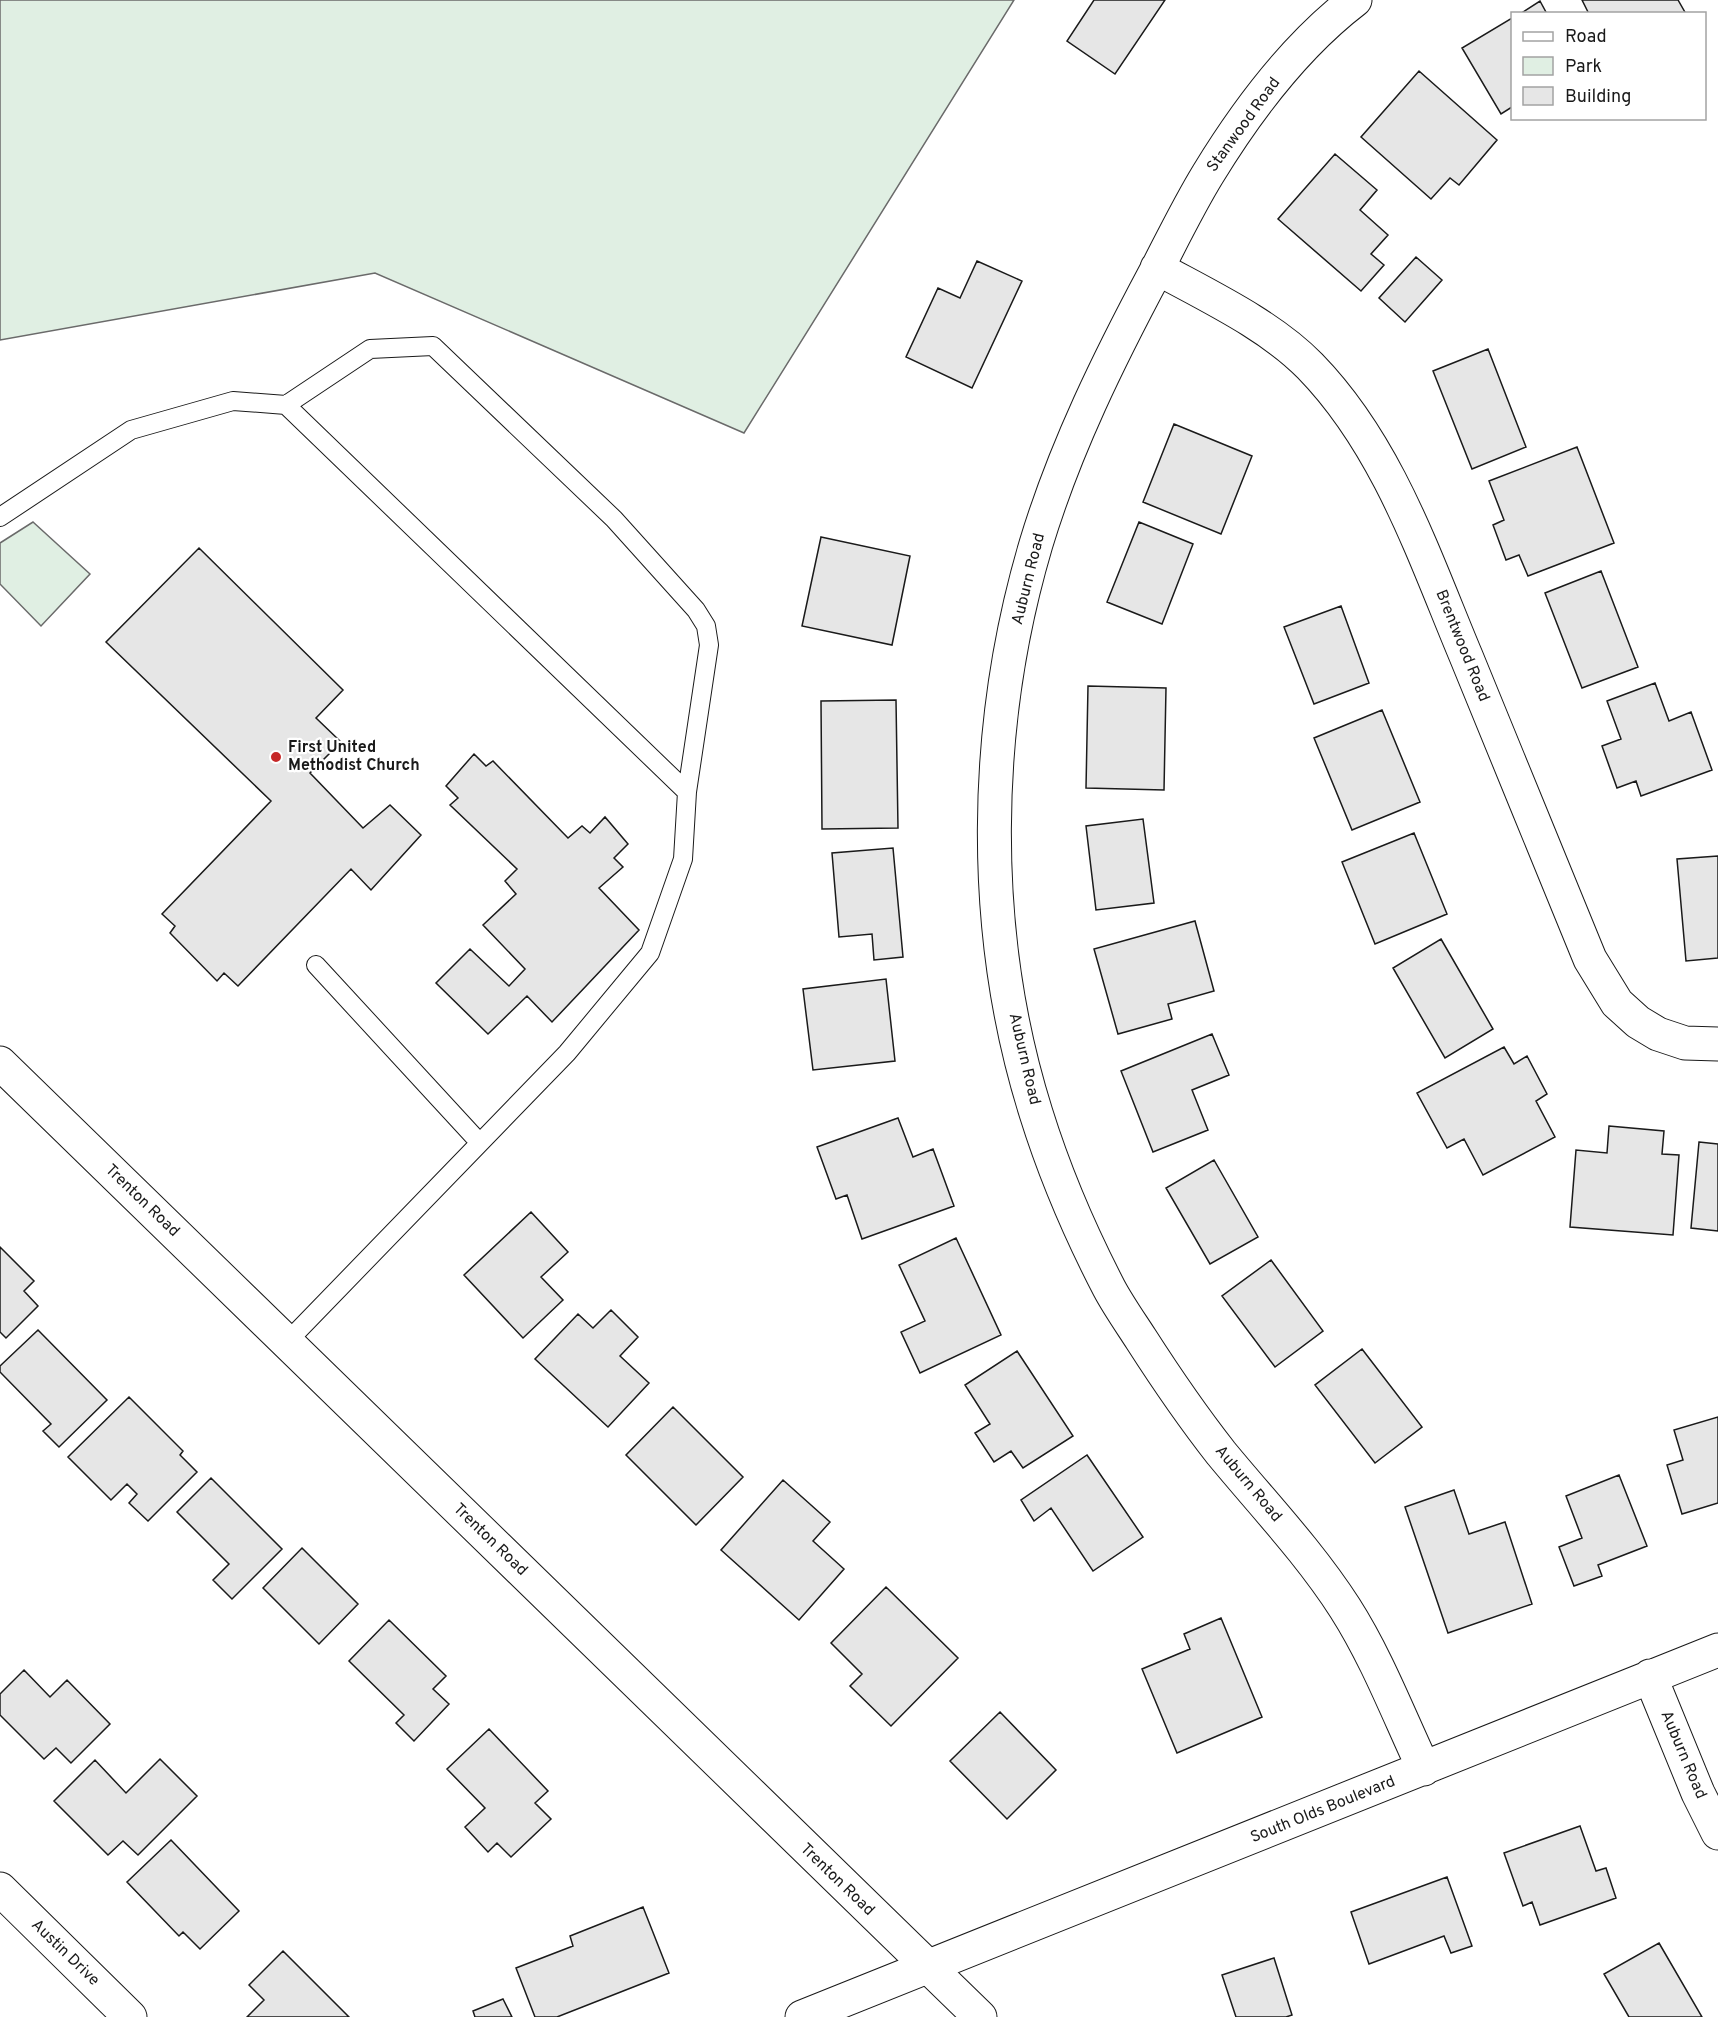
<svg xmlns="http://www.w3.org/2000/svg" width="1718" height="2017" viewBox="0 0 1718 2017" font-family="Overpass,sans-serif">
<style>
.green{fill:#e0efe3;stroke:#6a6a6a;stroke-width:1.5}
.building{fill:#e6e6e6;stroke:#1a1a1a;stroke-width:1.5}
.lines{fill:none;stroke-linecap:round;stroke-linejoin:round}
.service-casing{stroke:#1a1a1a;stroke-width:20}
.minor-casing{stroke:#1a1a1a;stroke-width:35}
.secondary-casing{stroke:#1a1a1a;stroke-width:35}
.service{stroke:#fff;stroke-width:18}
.minor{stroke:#fff;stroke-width:33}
.secondary{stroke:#fff;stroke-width:33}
.poi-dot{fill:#c62828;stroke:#fff;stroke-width:2}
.labels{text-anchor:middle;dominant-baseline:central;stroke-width:4.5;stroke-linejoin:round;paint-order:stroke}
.street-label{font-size:16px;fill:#1a1a1a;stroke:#fff}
.poi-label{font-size:16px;font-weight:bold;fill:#1a1a1a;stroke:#fff;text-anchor:start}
</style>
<rect width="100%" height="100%" fill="#fff"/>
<path class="green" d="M0,0H1014L744,433L375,273L0,340Z
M33,522L90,574L41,626L0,584V543Z"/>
<path class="building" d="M1094,0H1165L1115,74L1067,41Z
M1582,0H1678L1686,14H1589Z
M1540,1L1547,14H1520Z
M1512,18V107L1501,114L1462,48Z
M1419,71L1497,140L1459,185L1450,178L1431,199L1361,137Z
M1335,154L1377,190L1360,210L1388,235L1371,254L1384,265L1361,291L1278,219Z
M1416,257L1442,280L1405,322L1379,298Z
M977,261L1022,281L972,388L906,357L938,288L960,298Z
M1488,349L1526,447L1472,469L1433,371Z
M1174,424L1252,456L1221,534L1143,502Z
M1577,447L1614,543L1528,576L1519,555L1506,560L1493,525L1504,520L1489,481Z
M1139,522L1193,544L1162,624L1107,602Z
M821,537L910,556L892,645L802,626Z
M199,548L343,690L316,718L341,742L310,773L363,828L390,805L421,835L371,890L351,869L238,986L224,973L217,981L170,933L175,926L162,914L271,801L106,642Z
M1601,571L1638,667L1582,688L1545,593Z
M1341,606L1369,683L1314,704L1284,627Z
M1655,683L1669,721L1691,712L1712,770L1641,796L1636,781L1617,788L1602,746L1621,739L1607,701Z
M1088,686L1166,688L1164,790L1086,788Z
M896,700L898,828L822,829L821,701Z
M1382,710L1420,802L1352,830L1314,738Z
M474,754L486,766L493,761L568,838L582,826L590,833L605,817L628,844L614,858L623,867L599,888L639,930L552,1022L527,996L488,1034L436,983L470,949L509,986L525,969L483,925L516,894L505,881L517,869L450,805L458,798L446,786Z
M1143,819L1154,903L1096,910L1086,826Z
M1414,833L1447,914L1375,944L1342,862Z
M893,848L903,957L874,960L872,934L839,937L832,853Z
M1718,856V958L1686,961L1677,859Z
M1195,921L1214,991L1168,1004L1172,1019L1118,1034L1094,949Z
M1441,939L1493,1029L1445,1058L1393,968Z
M886,979L895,1061L813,1070L803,989Z
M1212,1034L1229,1075L1192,1090L1208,1130L1153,1152L1121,1071Z
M1504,1047L1514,1064L1527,1056L1547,1094L1536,1101L1555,1137L1483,1175L1464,1139L1447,1148L1417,1093Z
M898,1118L913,1157L933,1149L954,1206L862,1239L847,1195L836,1199L817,1147Z
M1609,1126L1664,1131L1662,1154L1679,1155L1673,1235L1570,1227L1576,1150L1607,1153Z
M1699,1142L1718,1144V1231L1691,1228Z
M1214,1160L1258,1237L1210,1264L1166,1188Z
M531,1212L568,1252L541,1277L563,1300L523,1338L464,1275Z
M956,1238L1001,1335L920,1373L901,1332L925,1321L899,1265Z
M0,1247L34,1281L24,1291L38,1306L6,1338L0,1332Z
M1271,1260L1323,1331L1275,1367L1222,1296Z
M611,1310L638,1337L620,1356L649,1383L608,1427L535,1359L578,1314L593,1328Z
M38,1330L107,1400L59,1447L43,1431L51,1424L0,1372V1366Z
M1362,1349L1422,1427L1375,1463L1315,1385Z
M1017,1351L1073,1436L1023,1468L1011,1451L994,1462L975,1433L990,1424L965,1385Z
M129,1397L183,1451L180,1455L197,1472L148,1521L129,1503L137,1494L127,1484L111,1500L68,1457Z
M673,1407L743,1477L696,1525L626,1455Z
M1718,1417V1503L1682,1514L1667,1465L1683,1460L1674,1430Z
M1087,1455L1143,1537L1093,1571L1051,1508L1034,1521L1021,1500Z
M1619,1475L1647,1546L1598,1565L1602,1576L1574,1586L1559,1547L1582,1538L1566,1496Z
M211,1478L282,1549L232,1599L213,1580L229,1564L177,1512Z
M783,1480L830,1522L813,1541L844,1569L799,1620L721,1550Z
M1454,1490L1469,1534L1505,1522L1532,1604L1448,1633L1405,1507Z
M302,1548L358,1604L319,1644L263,1588Z
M886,1587L958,1658L891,1726L850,1686L862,1674L831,1643Z
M1221,1618L1262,1717L1177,1753L1142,1669L1190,1649L1184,1634Z
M389,1620L446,1676L433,1689L449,1704L414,1741L396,1723L404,1715L349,1661Z
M24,1670L50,1697L67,1680L110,1724L71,1763L56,1748L44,1759L0,1715V1694Z
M1000,1712L1056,1770L1007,1819L950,1761Z
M489,1729L548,1791L535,1803L551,1819L511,1857L497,1843L488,1852L465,1827L485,1808L447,1769Z
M160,1759L197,1796L138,1855L123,1841L108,1855L54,1801L95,1760L126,1793Z
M1580,1826L1596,1871L1606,1868L1616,1898L1540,1925L1532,1902L1523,1906L1504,1853Z
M171,1840L239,1911L200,1949L183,1932L179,1936L127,1882Z
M1447,1877L1472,1946L1451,1953L1444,1936L1369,1964L1351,1912Z
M643,1907L669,1973L557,2017H535L516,1968L573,1946L570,1936Z
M1659,1943L1702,2017H1629L1604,1974Z
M283,1951L349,2017H247L264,2000L249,1985Z
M1274,1958L1292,2015L1286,2017H1236L1222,1975Z
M503,1999L512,2017H475L473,2011Z"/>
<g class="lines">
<defs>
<path id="service" d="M286,405L687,792
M0,517L131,430L233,401L286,405L370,349L433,346L614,519L696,610L706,626L709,645L687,792L683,859L650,953L567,1053L287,1342
M316,965L479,1142"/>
<path id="minor" d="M1355,0C1295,46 1247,110 1208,174C1189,205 1173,238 1156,271C1109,359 1065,448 1036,544C982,726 979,932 1036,1113C1055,1174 1080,1232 1109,1288C1118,1305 1130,1322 1141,1339C1166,1378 1192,1416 1221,1453C1263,1504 1309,1552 1345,1608C1377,1658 1399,1716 1424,1769
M1157,268C1208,296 1270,325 1310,366C1388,446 1424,556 1466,656C1507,757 1549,858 1590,959L1617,1003L1638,1022L1658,1034L1685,1043L1718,1044
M1650,1676L1698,1793L1718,1833
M0,1889L130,2017
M802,2017L1718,1650"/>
<path id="secondary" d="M0,1063L980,2017"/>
</defs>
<use href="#service" class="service-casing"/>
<use href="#minor" class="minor-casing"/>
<use href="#secondary" class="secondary-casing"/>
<use href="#service" class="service"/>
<use href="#minor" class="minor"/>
<use href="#secondary" class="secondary"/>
</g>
<circle class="poi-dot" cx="276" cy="757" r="6"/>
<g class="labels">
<g class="street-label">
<text transform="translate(1244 125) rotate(-54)">Stanwood Road</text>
<text transform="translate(1029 579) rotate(-76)">Auburn Road</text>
<text transform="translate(1462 646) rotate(68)">Brentwood Road</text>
<text transform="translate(1024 1059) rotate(77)">Auburn Road</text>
<text transform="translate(142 1201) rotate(44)">Trenton Road</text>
<text transform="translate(1248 1484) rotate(50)">Auburn Road</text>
<text transform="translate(490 1540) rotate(44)">Trenton Road</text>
<text transform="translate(1683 1755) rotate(67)">Auburn Road</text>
<text transform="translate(1323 1810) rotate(-22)">South Olds Boulevard</text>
<text transform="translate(837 1880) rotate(44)">Trenton Road</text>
<text transform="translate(65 1953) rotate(44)">Austin Drive</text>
</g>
<g class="poi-label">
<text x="288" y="748">First United<tspan x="288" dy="18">Methodist Church</tspan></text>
</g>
</g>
<rect x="1511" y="12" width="195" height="108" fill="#ffffff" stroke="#a3a3a3" stroke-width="1.5"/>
<rect x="1523" y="32" width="30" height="9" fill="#ffffff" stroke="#a3a3a3" stroke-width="1.5"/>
<text x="1565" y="42" font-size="18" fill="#1a1a1a">Road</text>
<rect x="1523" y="57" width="30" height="18" fill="#e0efe3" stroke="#a3a3a3" stroke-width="1.5"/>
<text x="1565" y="72" font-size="18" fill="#1a1a1a">Park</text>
<rect x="1523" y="87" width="30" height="18" fill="#e6e6e6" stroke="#a3a3a3" stroke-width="1.5"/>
<text x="1565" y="102" font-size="18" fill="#1a1a1a">Building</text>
</svg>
